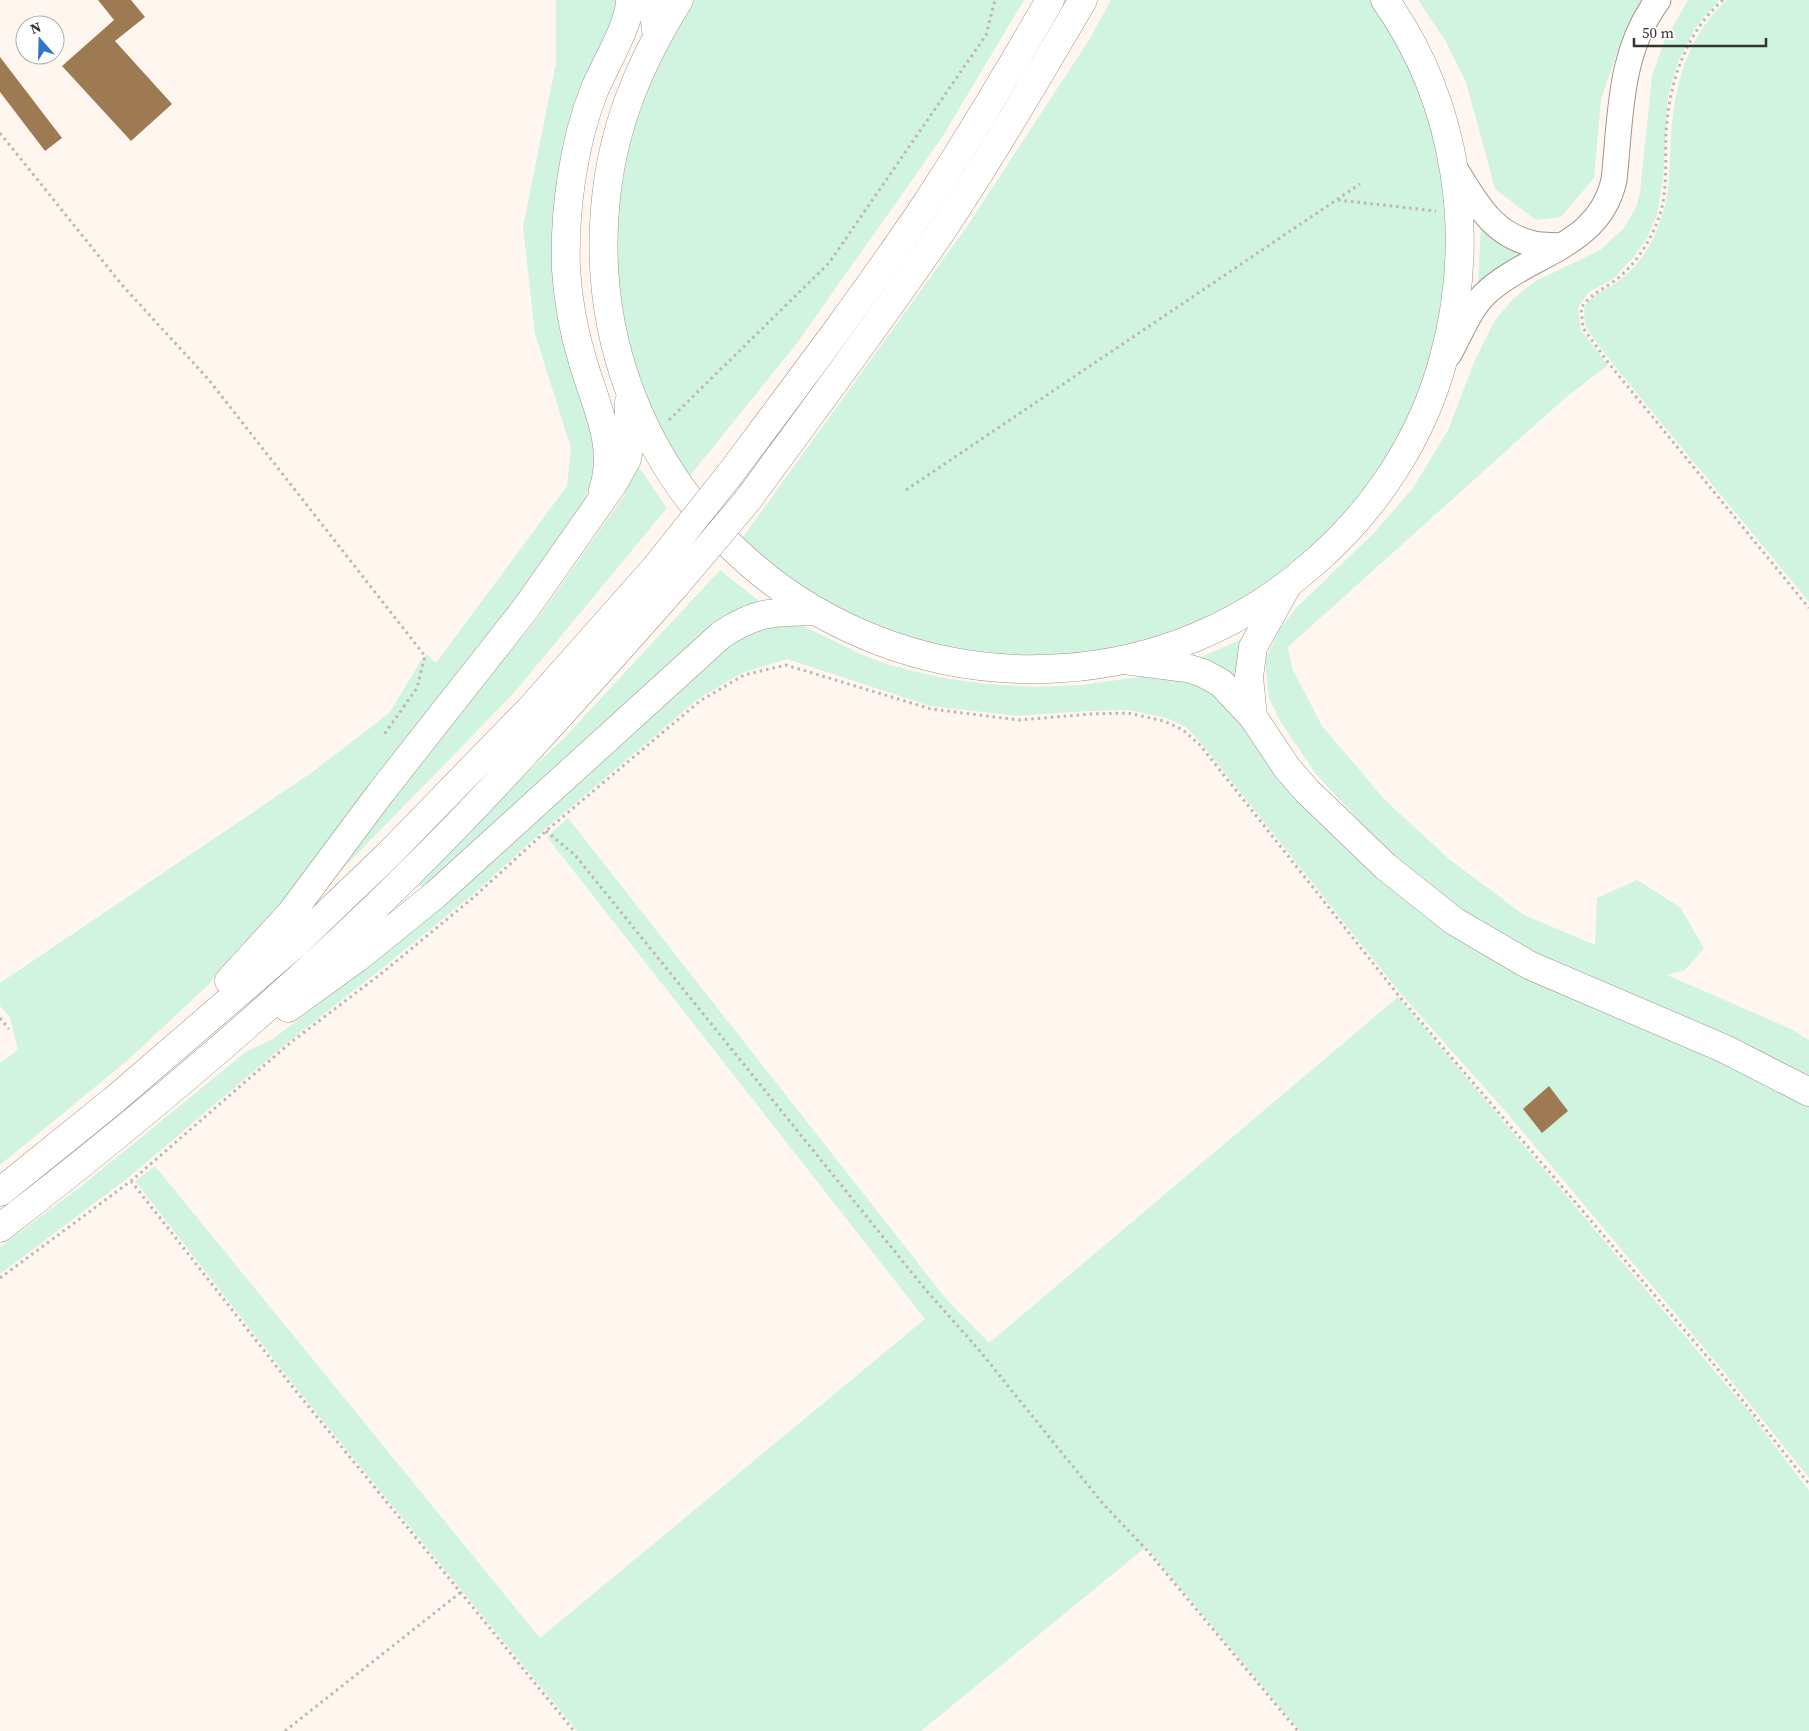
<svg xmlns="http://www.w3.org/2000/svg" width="1809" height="1731" viewBox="0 0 1809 1731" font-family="'Source Serif 4',serif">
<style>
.green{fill:#d0f4df}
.building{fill:#9e7a53}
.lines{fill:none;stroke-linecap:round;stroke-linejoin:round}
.secondary-casing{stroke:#9e958c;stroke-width:27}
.primary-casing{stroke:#9e958c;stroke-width:29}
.highway-casing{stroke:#9e958c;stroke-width:29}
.path{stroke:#bdb6af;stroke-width:3;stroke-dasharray:2.5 4;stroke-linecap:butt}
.secondary{stroke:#fff;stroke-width:25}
.primary{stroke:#fff;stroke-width:28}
.highway{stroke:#fff;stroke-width:28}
.highway-bridge-casing{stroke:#9e958c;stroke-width:29;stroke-linecap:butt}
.highway-bridge{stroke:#fff;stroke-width:28}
</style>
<rect width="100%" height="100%" fill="#fff7ef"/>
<path class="green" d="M556,0H623L567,168L597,430L595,474L574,528L285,901L207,986L128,1060L0,1165V1063L18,1050L10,1017L0,1006V983L311,773L370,728L390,712L422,659L427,654L436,663L567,486L571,448L535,334L523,227L556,63Z
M690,0H1024L941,139L797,343L685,482L639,384L617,293L616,196L644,82Z
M1111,0H1370L1383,17L1424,92L1441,166L1448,267L1438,325L1425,377L1386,467L1349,514L1281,578L1181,632L1081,657L988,660L852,620L738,544L968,225L1089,40Z
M1418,0H1645L1624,33L1601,99L1594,178L1561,217L1536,220L1495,189L1466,82L1445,40Z
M1688,0H1719L1695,28L1679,59L1668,96L1663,179L1657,215L1647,238L1633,258L1613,279L1589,292L1578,307L1581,330L1608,365L1565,398L1288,647L1292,668L1322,726L1385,800L1449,859L1524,915L1595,945L1597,898L1637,880L1680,907L1704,948L1685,970L1667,975L1791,1029L1809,1040V1080L1536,958L1459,913L1393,859L1316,774L1280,721L1269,698L1265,660L1279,630L1297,607L1373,534L1413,488L1448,430L1475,360L1495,320L1513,299L1534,282L1600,250L1624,228L1636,207L1640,193L1652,75L1665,40Z
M1727,0H1809V602L1612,363C1604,351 1592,339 1586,326C1584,323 1585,318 1584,315C1583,296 1605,292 1617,282C1624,277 1633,269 1639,261C1649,249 1656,234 1661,218C1671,192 1669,163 1671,136C1674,85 1688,34 1727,0Z
M1485,226L1534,250L1482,284L1478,283L1481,227Z
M638,466L667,508L513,694L320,892L389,798L538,618L624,496Z
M720,570L765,606L425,890L415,879L565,737Z
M778,622L803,626L865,656L886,664L938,677L985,684L1037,687L1081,685L1147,676L1202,678L1338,833L1638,1021L1809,1102V1478L1720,1367L1507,1113L1401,994L1201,743L1186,727L1166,718L1128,710L1088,711L1018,716L930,706L787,659L742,673L698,699L545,829L471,896L380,970L288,1042L128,1178L0,1274V1247L79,1188L247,1051L273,1039L366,967L728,646L754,628Z
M1247,637L1237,685L1194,660Z
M568,818L947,1300L989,1343L1398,997L1750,1413L1809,1491V1731H1300L1146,1547L921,1731H577L297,1389L135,1181L155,1166L540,1638L925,1319L547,837Z"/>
<path class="building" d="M98,0H131L145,17L115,41L172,104L131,141L62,66L114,20Z
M0,57L62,138L45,151L0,92Z
M1549,1086L1568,1111L1542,1133L1523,1109Z"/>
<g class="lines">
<defs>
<path id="secondary" d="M1455,169C1476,202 1492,235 1534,244C1543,246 1553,245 1562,246
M1449,354C1460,334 1469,310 1485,294C1528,253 1599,248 1614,180C1621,118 1618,53 1658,0"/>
<path id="primary" d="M1124,660L1187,668L1203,673L1221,683L1253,717L1287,768L1307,791L1386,867L1454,921L1529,965L1725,1049L1809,1092
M1253,717L1249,677L1253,647L1287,586"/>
<path id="highway" d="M652,0L657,36
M679,0C638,65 611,131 605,209C583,471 804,687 1064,668C1155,662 1242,626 1310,566C1374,512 1423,438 1444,357C1477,236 1458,103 1385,0
M730,474C795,387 861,300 922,210C967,142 1009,71 1050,0
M603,490C618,446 595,404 583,362C574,333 568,300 566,269C564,213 573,144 594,91C604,66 630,25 630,0
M747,501C812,412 879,323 941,232C991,157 1037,78 1083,0
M229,981L291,913L382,791L526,608L613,484L627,459L629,448V402
M288,1008L357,958L435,895L721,635C757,611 773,612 814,611
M0,1192L114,1100L295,944L389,854L531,708L656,567
M0,1228C142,1118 281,1001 408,875C502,782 589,683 676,585"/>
</defs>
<use href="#secondary" class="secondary-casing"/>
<use href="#primary" class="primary-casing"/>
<use href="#highway" class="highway-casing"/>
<path class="path" d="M1723,0C1685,33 1669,84 1666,133C1665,160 1668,192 1659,217C1651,241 1634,267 1613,282C1600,291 1591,294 1581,308L1583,328L1610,365L1809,608
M0,133L122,285L209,380L425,656L417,688L383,736
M1338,200L1436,211
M669,420L829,263L986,35L995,0
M906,490L1360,184
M546,831L575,855L925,1289L979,1350L1104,1505L1145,1548L1298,1731
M0,1018L9,1029
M131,1181L295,1390L574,1731
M0,1278L131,1181L290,1043L382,973L474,897L546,831L700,701L744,675L786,665L931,709L1019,720L1091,714L1128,713L1164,721L1183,730L1200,745L1399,996L1716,1367L1809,1484
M285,1731L461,1592"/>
<use href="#secondary" class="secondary"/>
<use href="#primary" class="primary"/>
<use href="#highway" class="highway"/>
<defs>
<path id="highway-bridge" d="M656,567L730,474
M676,585L747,501"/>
</defs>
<use href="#highway-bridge" class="highway-bridge-casing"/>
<use href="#highway-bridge" class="highway-bridge"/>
</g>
<g transform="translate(40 40) rotate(340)"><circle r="24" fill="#ffffff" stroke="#afadac"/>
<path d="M0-4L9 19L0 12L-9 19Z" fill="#2e76c7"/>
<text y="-8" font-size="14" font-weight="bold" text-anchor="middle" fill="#36322f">N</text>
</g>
<path d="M1634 38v8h132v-8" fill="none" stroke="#36322f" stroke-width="2.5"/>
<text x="1642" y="38" font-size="15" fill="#36322f" stroke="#ffffff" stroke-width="4" paint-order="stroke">50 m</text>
</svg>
